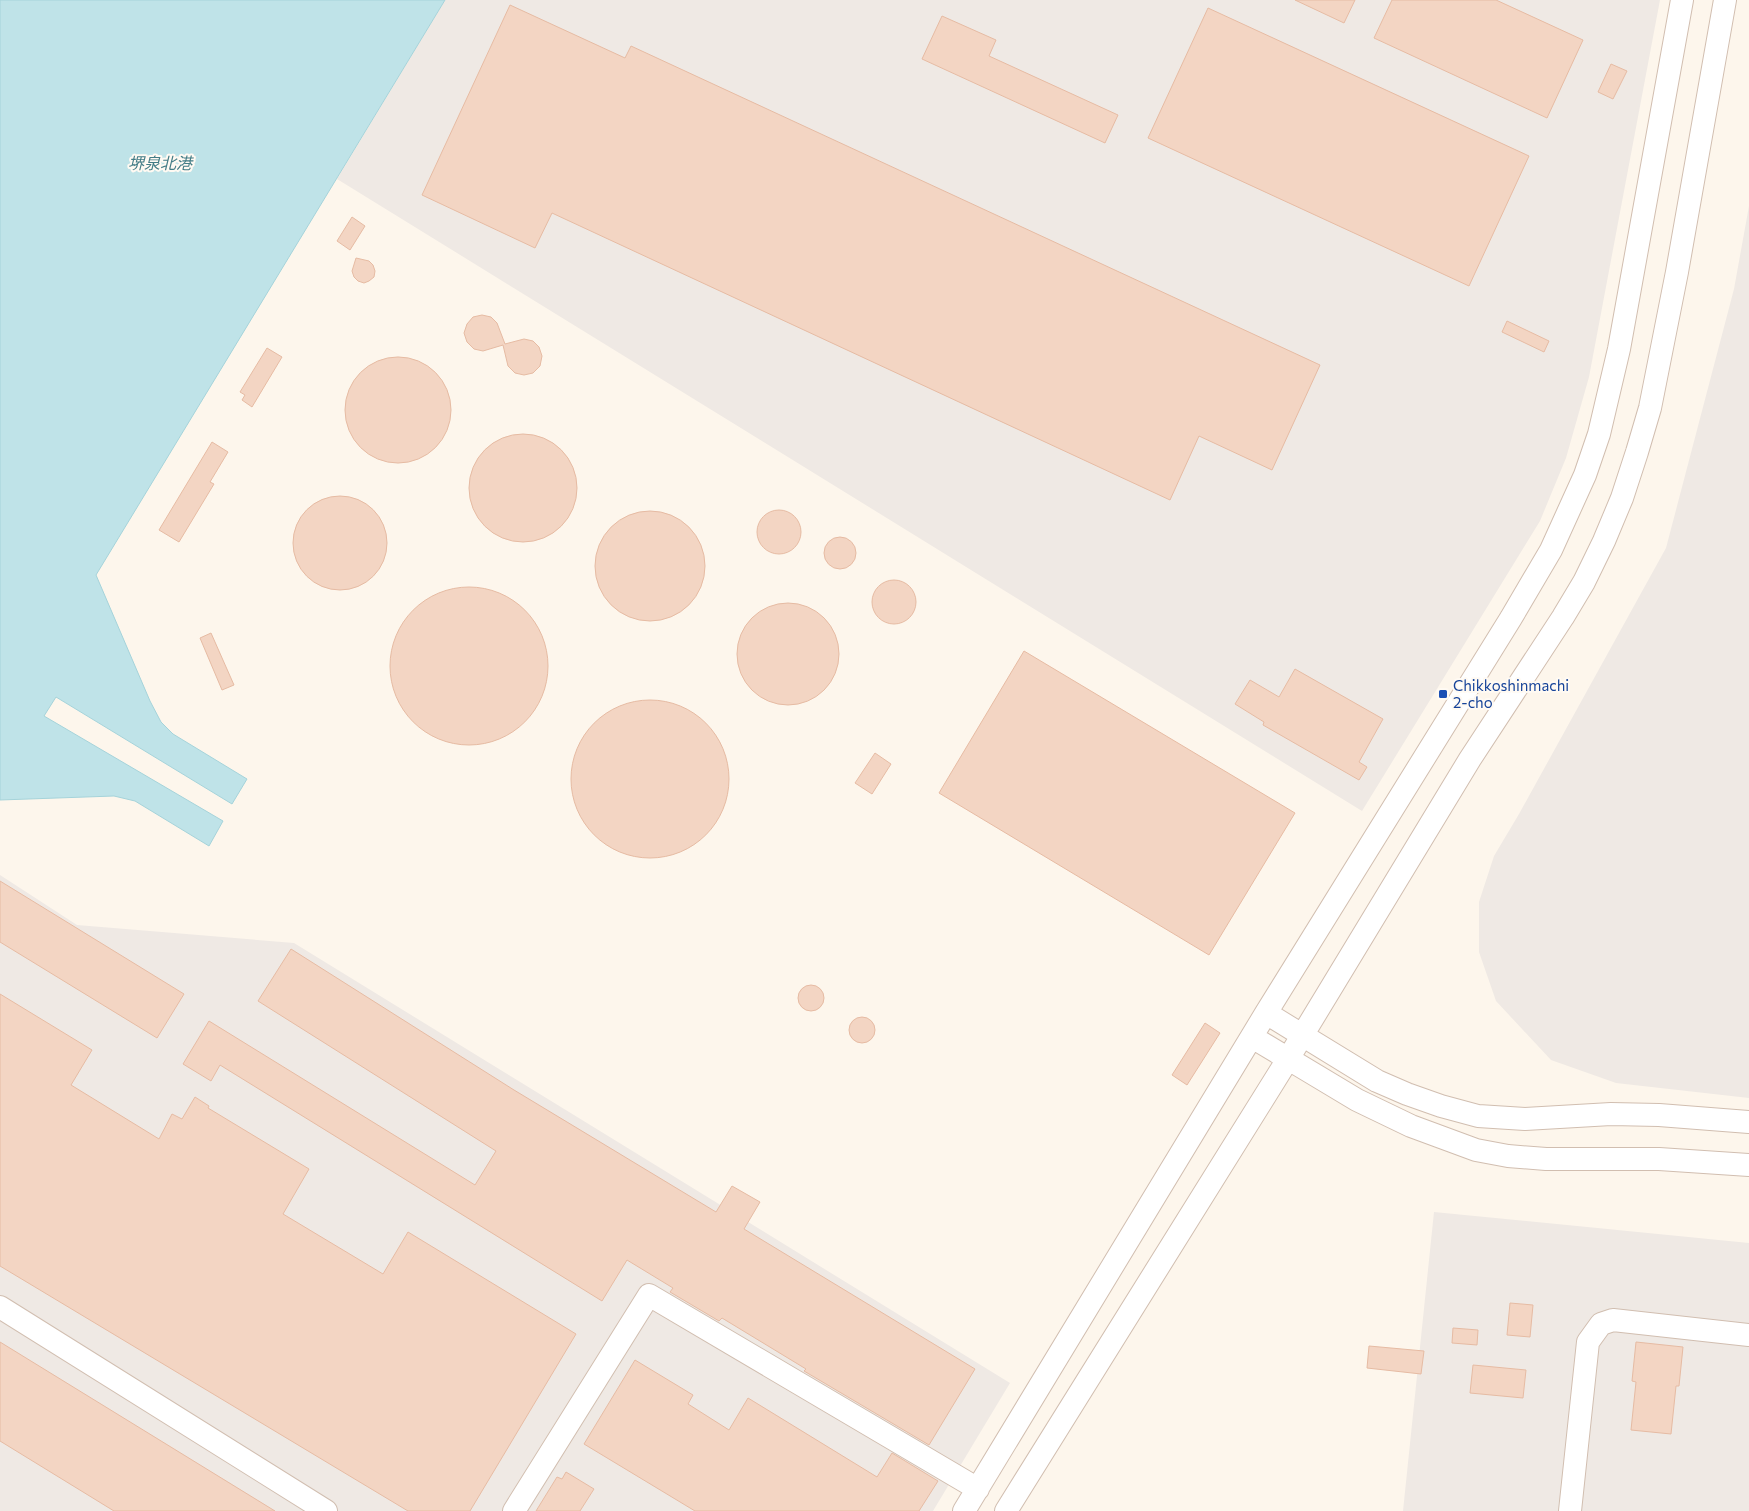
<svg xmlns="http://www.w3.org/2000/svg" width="1749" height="1511" viewBox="0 0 1749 1511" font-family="Commissioner,'Noto Sans JP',sans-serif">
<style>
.industrial{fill:#efe9e4}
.water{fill:#bfe3e8;stroke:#a5d3da}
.building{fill:#f3d5c3;stroke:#e6bba3}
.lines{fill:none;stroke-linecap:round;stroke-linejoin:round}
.minor-casing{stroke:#d1beb0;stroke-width:24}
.minor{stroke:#fff;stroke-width:22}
.transit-dot{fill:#1a4fb4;stroke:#fffaf3;stroke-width:2}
.labels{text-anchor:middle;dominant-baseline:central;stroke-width:4;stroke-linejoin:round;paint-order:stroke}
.transit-label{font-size:15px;fill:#164399;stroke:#fffaf3;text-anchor:start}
.water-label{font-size:16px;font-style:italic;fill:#437c86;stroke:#fffaf3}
</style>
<rect width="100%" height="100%" fill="#fdf6ec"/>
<path class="industrial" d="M445,0H1660L1589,377L1566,458L1540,521L1362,811L337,179Z
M1749,206V1098L1616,1083L1551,1060L1496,1001L1479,952V902L1494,856L1519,814L1666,548L1734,289Z
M0,875L77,925L294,943L1010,1383L933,1511H0Z
M1434,1212L1749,1243V1511H1403Z"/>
<path class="water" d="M0,0H445L96,575L150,701L161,722L173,734L247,779L232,804L56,697L44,716L223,821L209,846L135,801L114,796L0,800Z"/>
<path class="building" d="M1295,0H1355L1344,23Z
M1392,0H1496L1583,40L1547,118L1374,38Z
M510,5L625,58L631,46L1320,365L1272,470L1199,436L1170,500L552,213L535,248L422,195Z
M1208,8L1529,156L1469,286L1148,138Z
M942,16L996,40L989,56L1118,115L1105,143L922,59Z
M1611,64L1627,71L1613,99L1598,92Z
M352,217L365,226L350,250L337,241Z
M356,258L369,261L373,265L375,271L374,277L369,281L364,283L358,281L354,277L352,271Z
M482,315L491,317L497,323L505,344L524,339L533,341L539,347L542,356L540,366L533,373L524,375L515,373L508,366L503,345L483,351L474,349L467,342L464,333L467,324L473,317Z
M1507,321L1549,341L1544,352L1502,332Z
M267,348L282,357L252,407L242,400L245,395L240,392Z
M345 410a53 53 0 1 1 106 0a53 53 0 1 1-106 0Z
M469 488a54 54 0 1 1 108 0a54 54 0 1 1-108 0Z
M212,442L228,452L210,482L214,484L179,542L159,530Z
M293 543a47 47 0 1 1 94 0a47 47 0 1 1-94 0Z
M757 532a22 22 0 1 1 44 0a22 22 0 1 1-44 0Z
M595 566a55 55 0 1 1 110 0a55 55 0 1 1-110 0Z
M824 553a16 16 0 1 1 32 0a16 16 0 1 1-32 0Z
M872 602a22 22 0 1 1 44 0a22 22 0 1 1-44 0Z
M390 666a79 79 0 1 1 158 0a79 79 0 1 1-158 0Z
M737 654a51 51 0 1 1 102 0a51 51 0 1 1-102 0Z
M211,633L234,685L222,690L200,638Z
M1024,651L1295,813L1209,955L939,793Z
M1295,669L1383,719L1359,762L1367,767L1359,780L1263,725L1264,722L1235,704L1250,680L1279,697Z
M571 779a79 79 0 1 1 158 0a79 79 0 1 1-158 0Z
M875,753L891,764L872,794L855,783Z
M0,881L184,994L157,1038L0,942Z
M291,949L514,1090L716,1212L732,1186L760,1202L744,1229L975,1369L929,1445L804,1371L806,1369L722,1318L719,1321L670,1292L673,1288L627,1260L602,1301L220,1065L211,1081L183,1064L209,1021L475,1185L496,1151L258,1001Z
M798 998a13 13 0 1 1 26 0a13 13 0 1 1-26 0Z
M0,994L92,1050L71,1085L159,1139L172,1114L182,1119L195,1097L209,1106L208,1108L309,1169L283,1214L383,1274L408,1232L576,1334L470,1511H408L0,1266Z
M849 1030a13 13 0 1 1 26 0a13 13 0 1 1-26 0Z
M1205,1023L1220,1033L1187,1085L1172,1075Z
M1510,1303L1533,1305L1530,1337L1507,1335Z
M1453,1328L1478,1330L1477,1345L1452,1343Z
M0,1342L275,1511H114L0,1441Z
M1636,1342L1683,1347L1679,1386H1676L1671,1434L1631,1430L1636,1382L1632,1381Z
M1369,1346L1424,1351L1421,1374L1367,1368Z
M635,1360L693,1395L688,1404L729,1430L748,1398L877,1477L892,1453L938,1481L919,1511H695L584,1444Z
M1473,1365L1526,1370L1523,1398L1470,1393Z
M566,1472L594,1489L580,1511H536L557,1477L562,1479Z"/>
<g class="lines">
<defs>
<path id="minor" d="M1266,1013L1377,1081L1407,1094L1441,1106L1478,1116L1525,1119L1611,1114L1659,1115L1749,1122
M1252,1037L1357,1100L1411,1126L1476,1150L1508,1156L1546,1159H1659L1749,1165
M0,1307L326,1511
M514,1511L649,1295L978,1489
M964,1511L1266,1013L1511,618L1551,550L1585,475L1599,434L1619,349L1682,0
M1006,1511L1288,1059L1470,759L1563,617L1584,582L1604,541L1622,498L1637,452L1650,408L1677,272L1725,0
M1570,1511L1588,1342L1601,1324L1613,1320L1749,1335"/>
</defs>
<use href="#minor" class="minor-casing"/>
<use href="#minor" class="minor"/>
</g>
<rect class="transit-dot" x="1438" y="689" width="10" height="10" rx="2.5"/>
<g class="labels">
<g class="transit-label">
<text x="1453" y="685">Chikkoshinmachi<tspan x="1453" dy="17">2-cho</tspan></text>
</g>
<g class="water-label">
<text x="160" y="162">堺泉北港</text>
</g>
</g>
</svg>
